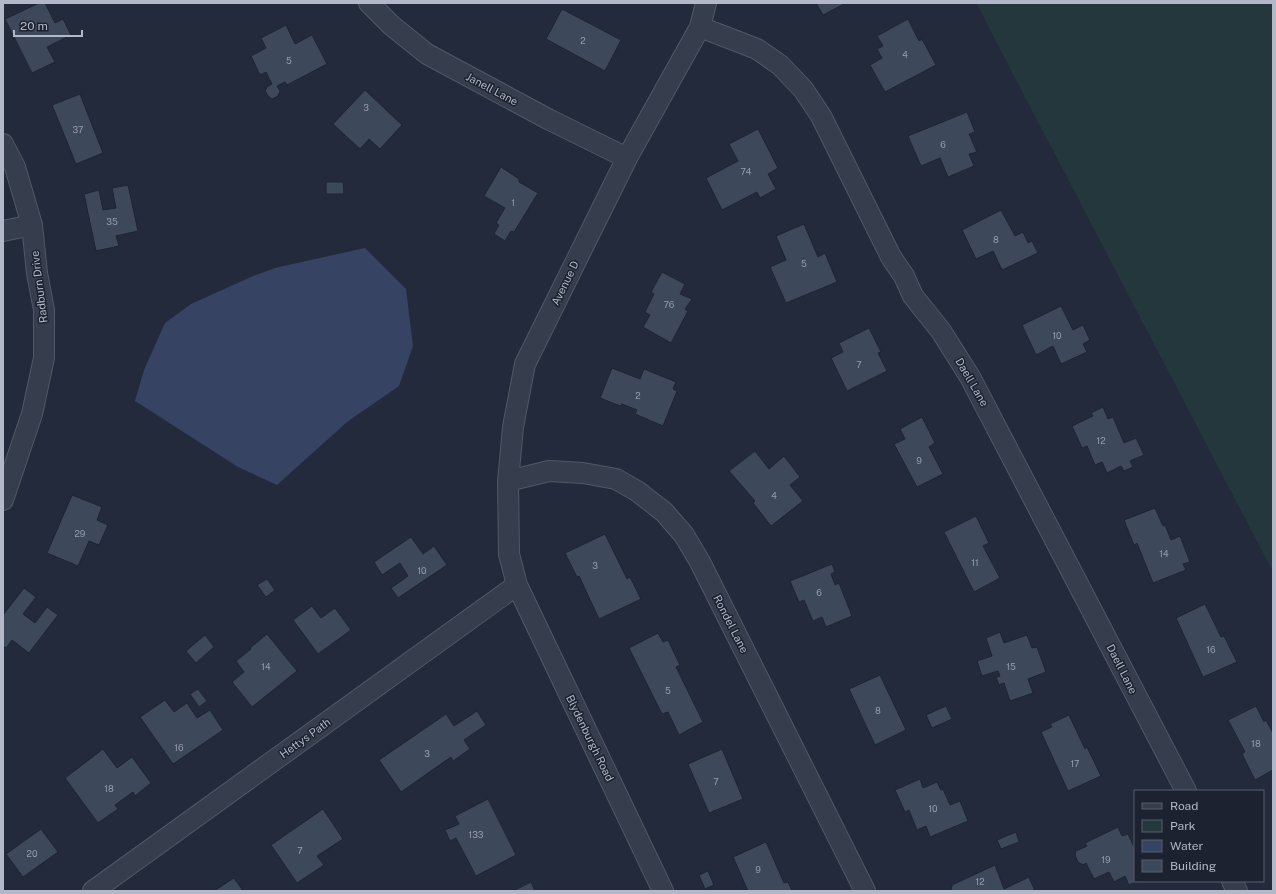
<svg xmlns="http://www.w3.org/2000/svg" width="1276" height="894" viewBox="0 0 1276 894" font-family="'Public Sans',sans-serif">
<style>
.green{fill:#24373c}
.water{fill:#364362}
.building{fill:#3e485b;stroke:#1d2432}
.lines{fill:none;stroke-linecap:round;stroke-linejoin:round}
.minor-casing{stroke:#515866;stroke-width:22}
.minor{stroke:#363d4c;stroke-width:20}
.labels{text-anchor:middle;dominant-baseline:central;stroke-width:3;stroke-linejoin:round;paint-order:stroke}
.number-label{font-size:9px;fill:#959cac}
.street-label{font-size:11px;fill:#b2b8c7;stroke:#1c2230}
</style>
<rect width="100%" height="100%" fill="#232a3b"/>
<path class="green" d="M976,3H1273V572Z"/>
<path class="water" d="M365,248L406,289L413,346L399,386L347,422L277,485L238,467L135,401L144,370L165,323L191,304L253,276L275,268Z"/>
<path class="building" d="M39,3H45L55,23L63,19L71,35L47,47L55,62L32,73L5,19Z
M816,3H846L823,15Z
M562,9L621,40L605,71L546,39Z
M908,19L919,41L922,39L936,65L885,92L870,65L882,58L877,49L883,46L877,36Z
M286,25L295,44L312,35L327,64L287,85L285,82L277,86L280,91L278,96L272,99L268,96L265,91L267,87L272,84L266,72L260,75L251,56L266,48L261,38Z
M365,90L402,125L380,149L369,139L360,149L333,124Z
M80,94L103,153L76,164L52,105Z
M967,112L975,132L969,134L977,152L969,154L974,166L948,177L940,158L921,166L908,136Z
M758,129L778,168L768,174L776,189L760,198L757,192L722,210L706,178L738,161L729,144Z
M501,167L519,179V182L538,193L514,232L511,231L505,241L494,234L499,225L496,223L505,208L484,196Z
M326,182H343L344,194H326Z
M128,185L138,231L116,236L119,246L96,251L84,194L99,190L103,210L116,208L112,188Z
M1001,210L1015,236L1023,232L1028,243L1032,241L1038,253L1002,270L993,251L976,259L962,230Z
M804,224L818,257L825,253L837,282L786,303L770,267L786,260L776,236Z
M662,272L685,284L680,294L692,299L685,309L688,311L671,343L643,327L650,315L645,312L654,294L651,292Z
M1061,306L1073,330L1083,325L1090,340L1083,344L1087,352L1061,364L1053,346L1036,355L1022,325Z
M869,328L881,352L878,353L887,371L847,391L831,358L843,352L839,343Z
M612,368L640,379L644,369L676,382L673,389L677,391L663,426L635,414L637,410L622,404L620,406L600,398Z
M1103,407L1108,419L1113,417L1124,443L1136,438L1144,455L1130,461L1133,467L1124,471L1121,466L1107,473L1102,462L1095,465L1087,446L1082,448L1072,426L1093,416L1091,413Z
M922,417L935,443L929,447L943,474L917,487L894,444L905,439L900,429Z
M755,451L769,469L784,456L800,477L790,485L803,501L771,526L753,503L755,501L729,471Z
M72,495L102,507L97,520L108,525L99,545L89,541L78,566L47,553Z
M1155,508L1163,526L1165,525L1171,540L1180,536L1190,562L1183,564L1186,570L1153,583L1137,543L1134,545L1124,520Z
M976,516L989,543L983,546L1000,578L974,592L944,532Z
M605,534L627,579L630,577L641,599L599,619L579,576L577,577L565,553Z
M411,537L423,554L434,546L447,565L398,598L391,588L408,576L400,563L382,575L374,562Z
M832,564L835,572L831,574L835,585L839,583L852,616L826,627L822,617L813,621L804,600L799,602L790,581Z
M267,579L275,590L266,597L257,585Z
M24,588L36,597L23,614L35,623L47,607L58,615L29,653L12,640L6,648L3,646V615Z
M1205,604L1221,637L1224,636L1237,662L1203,677L1176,618Z
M312,606L321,618L335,608L351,630L318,654L293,620Z
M1000,632L1004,643L1027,635L1032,648L1037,647L1046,672L1028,679L1033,693L1010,701L1004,683L999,685L996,677L1000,676L998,671L982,676L977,661L992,656L986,638Z
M658,633L663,642L668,640L680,665L676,667L703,722L679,735L668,712L662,714L629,648Z
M267,634L297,671L252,707L232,682L244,672L236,661L251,649L250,648Z
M205,635L214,647L196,663L186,651Z
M880,675L906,730L875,745L849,689Z
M198,689L207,701L199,707L190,694Z
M165,700L174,712L187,703L197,718L210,710L223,730L173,764L140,717Z
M946,706L952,719L932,728L926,715Z
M1256,706L1264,722L1266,720L1273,733V770L1255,780L1242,754L1245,752L1228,720Z
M477,711L486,725L464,740L470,749L453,761L451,757L401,792L379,760L446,714L454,726Z
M1069,715L1085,749L1087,747L1101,776L1068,791L1041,732L1052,727L1050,724Z
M103,749L117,768L132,757L151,783L135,796L133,792L115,805L118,809L98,823L65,778Z
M722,749L743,799L709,813L688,764Z
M920,779L923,788L937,782L941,790L943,789L950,805L960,801L968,821L930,837L926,826L917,830L909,810L905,812L895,790Z
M488,799L516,855L476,876L456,838L450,841L445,830L459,824L455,816Z
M323,809L343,839L317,856L324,865L297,883L271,845Z
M1118,827L1122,836L1128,834L1135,849V881H1138L1129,885L1125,876L1114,882L1109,872L1094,879L1086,863L1083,865L1078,862L1075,855L1076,851L1087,846L1085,843Z
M41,829L58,852L23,877L6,854Z
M1016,832L1019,842L1001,849L997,840Z
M766,842L784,883L788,882L792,891H748L733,857Z
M995,865L1004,889L1029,877L1035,891H951L952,885Z
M708,871L714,885L705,889L699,875Z
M234,878L243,891H214Z
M531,882L535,891H513Z"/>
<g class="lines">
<defs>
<path id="minor" d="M369,3L391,25L427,54L548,119L627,158
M700,27L757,49L780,65L803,89L821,116L891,257L904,276L913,296L941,331L970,377L1186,791
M3,144L15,167L32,225L37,273L44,310V358L32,414L3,500
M3,231L32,225
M508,481L549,471L583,473L616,479L637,491L664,512L684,535L700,562L865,891
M1232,881L1237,891
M93,891L517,585
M663,891L517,585L509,554L508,481L513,427L525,364L627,158L700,27L706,3"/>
</defs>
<use href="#minor" class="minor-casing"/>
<use href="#minor" class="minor"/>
</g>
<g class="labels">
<g class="number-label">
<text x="583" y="40">2</text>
<text x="905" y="54">4</text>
<text x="289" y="60">5</text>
<text x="366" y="107">3</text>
<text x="78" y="129">37</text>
<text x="943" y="144">6</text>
<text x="746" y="171">74</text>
<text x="513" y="202">1</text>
<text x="112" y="221">35</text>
<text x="996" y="239">8</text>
<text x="804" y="263">5</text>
<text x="669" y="304">76</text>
<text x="1057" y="335">10</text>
<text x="859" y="364">7</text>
<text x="638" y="395">2</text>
<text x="1101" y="440">12</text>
<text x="919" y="460">9</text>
<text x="774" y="495">4</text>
<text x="80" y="533">29</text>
<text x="1164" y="553">14</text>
<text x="975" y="562">11</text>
<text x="595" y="565">3</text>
<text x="422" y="570">10</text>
<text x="819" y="592">6</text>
<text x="1211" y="649">16</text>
<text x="266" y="666">14</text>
<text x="1011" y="666">15</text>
<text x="668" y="690">5</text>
<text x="878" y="710">8</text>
<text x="1256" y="743">18</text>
<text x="179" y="747">16</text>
<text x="427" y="753">3</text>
<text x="1075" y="763">17</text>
<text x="716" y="781">7</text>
<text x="109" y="788">18</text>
<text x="933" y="808">10</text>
<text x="476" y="834">133</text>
<text x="300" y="850">7</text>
<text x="32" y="853">20</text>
<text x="1106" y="859">19</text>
<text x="758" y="869">9</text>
<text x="980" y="881">12</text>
</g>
<g class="street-label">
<text transform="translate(492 89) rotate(28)">Janell Lane</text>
<text transform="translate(565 283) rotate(-64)">Avenue D</text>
<text transform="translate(39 287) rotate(-97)">Radburn Drive</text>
<text transform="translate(972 382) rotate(60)">Daell Lane</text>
<text transform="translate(731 624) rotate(63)">Rondel Lane</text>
<text transform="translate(1122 669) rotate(63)">Daell Lane</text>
<text transform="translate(305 738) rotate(-36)">Hettys Path</text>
<text transform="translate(590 738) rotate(64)">Blydenburgh Road</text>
</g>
</g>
<rect width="1276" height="894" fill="none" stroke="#b2b8c7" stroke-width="8"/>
<rect x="1134" y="790" width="130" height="92" fill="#1c2230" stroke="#585e6c"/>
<rect x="1142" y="803" width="20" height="6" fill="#363d4c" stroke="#585e6c"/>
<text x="1170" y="810" font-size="12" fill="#b2b8c7">Road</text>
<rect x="1142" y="820" width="20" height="12" fill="#24373c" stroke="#585e6c"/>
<text x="1170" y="830" font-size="12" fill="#b2b8c7">Park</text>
<rect x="1142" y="840" width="20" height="12" fill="#364362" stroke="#585e6c"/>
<text x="1170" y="850" font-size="12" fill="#b2b8c7">Water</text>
<rect x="1142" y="860" width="20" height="12" fill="#3e485b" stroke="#585e6c"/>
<text x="1170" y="870" font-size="12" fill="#b2b8c7">Building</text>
<path d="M14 30v6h68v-6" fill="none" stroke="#b2b8c7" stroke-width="2"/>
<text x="20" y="30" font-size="12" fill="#b2b8c7" stroke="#1c2230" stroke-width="3" paint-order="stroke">20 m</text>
</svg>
